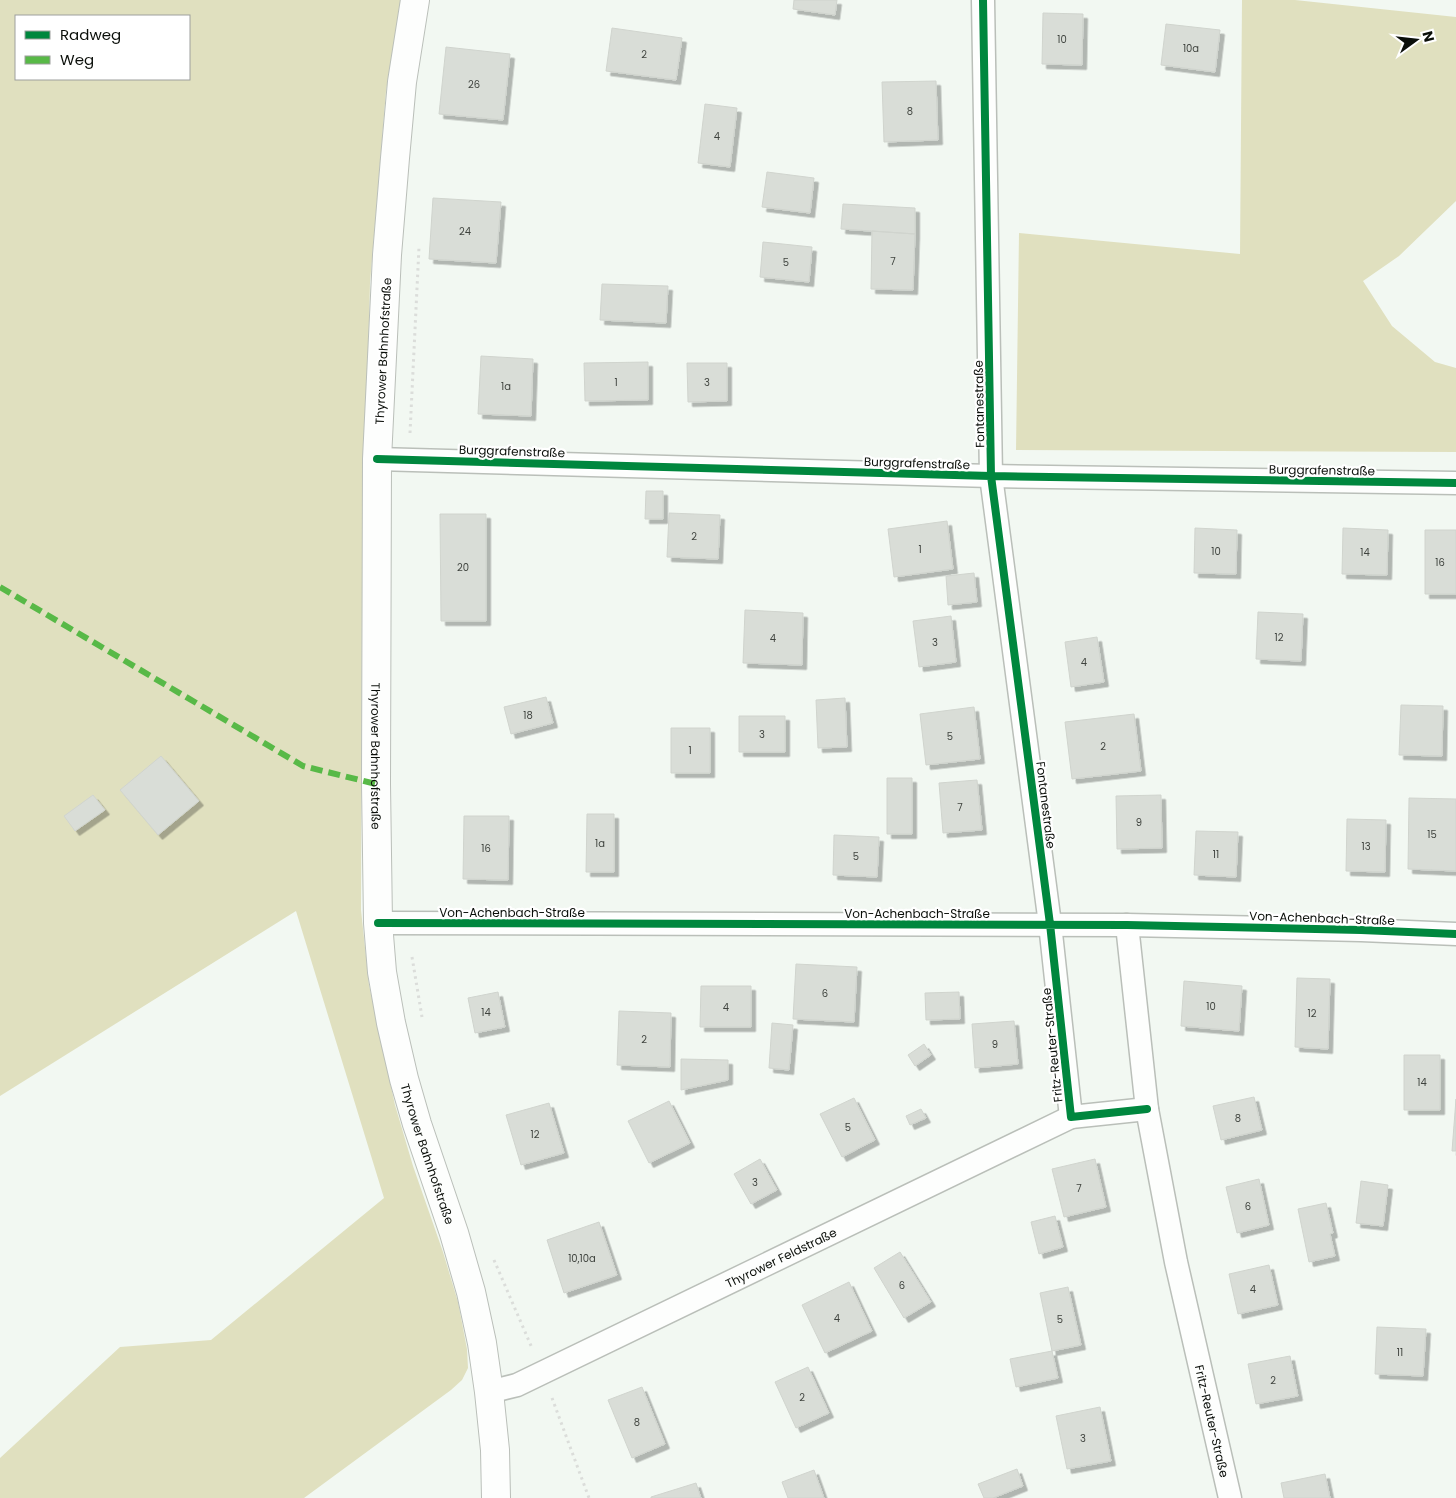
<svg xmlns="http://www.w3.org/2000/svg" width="1456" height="1498" viewBox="0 0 1456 1498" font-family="Poppins,sans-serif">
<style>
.green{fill:#e0e0bf;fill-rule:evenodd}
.building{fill:#d9ddd7;stroke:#d0d4ce;filter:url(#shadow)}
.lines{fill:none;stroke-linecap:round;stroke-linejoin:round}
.street-casing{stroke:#babfb9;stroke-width:25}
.secondary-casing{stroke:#babfb9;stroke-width:30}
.path{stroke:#dbddda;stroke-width:3;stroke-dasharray:2.5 4;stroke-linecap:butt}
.street{stroke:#fdfefd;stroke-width:22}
.secondary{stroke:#fdfefd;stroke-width:28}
.quiet{stroke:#58b947;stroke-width:6;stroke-dasharray:12 6;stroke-linecap:butt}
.cycleway-casing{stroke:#fff;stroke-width:11}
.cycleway{stroke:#00873e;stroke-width:8}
.labels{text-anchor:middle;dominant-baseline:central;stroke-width:4.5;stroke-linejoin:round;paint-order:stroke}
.number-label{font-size:10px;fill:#3f433e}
.street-label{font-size:12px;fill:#0a0e09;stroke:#fff}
</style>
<defs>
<filter id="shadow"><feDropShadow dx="4.5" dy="4.5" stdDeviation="0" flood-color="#0004"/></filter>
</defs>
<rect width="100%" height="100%" fill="#f2f8f2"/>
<path class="green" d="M0,0H401L386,91L370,283L362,583L361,910L369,985L395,1105L413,1166L443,1252L458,1302L467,1349L468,1368L462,1380L451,1390L304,1498H0V1458L120,1347L211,1340L384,1198L296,911L0,1096ZM16,16H189V79H16Z
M1242,0H1295L1456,17V201L1399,256L1363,281L1392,326L1435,362L1456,368V452L1016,450L1019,233L1240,254Z"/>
<path class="building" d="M794,0H837L835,15L793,9Z
M1043,13L1083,14L1082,65L1042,64Z
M1166,24L1220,30L1215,72L1161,65Z
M612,28L682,38L676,80L606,71Z
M446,47L510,54L503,120L439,114Z
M936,81L938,140L884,142L882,82Z
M705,104L737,108L730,167L698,163Z
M767,172L814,178L810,213L762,207Z
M433,198L501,202L496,263L429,259Z
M843,204L915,208V234L841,229Z
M872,231L915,234L913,290L871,289Z
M763,242L812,247L809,282L760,277Z
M602,284L668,286L666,323L600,320Z
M481,356L533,359L531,416L478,414Z
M648,362V400L585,401L584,363Z
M687,363H727V401L688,402Z
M646,491H663V519H645Z
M669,513L720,515L718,559L667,557Z
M440,514H486V621H441Z
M947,521L953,569L894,577L888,529Z
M1195,528L1237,530L1236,574L1194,573Z
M1343,528L1388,530L1387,575L1342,574Z
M1425,530H1456V594H1425Z
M974,573L977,602L948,605L946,576Z
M745,610L803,613L802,665L743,663Z
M1258,612L1303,614L1301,661L1256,659Z
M951,616L956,662L919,667L913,621Z
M1097,637L1104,682L1071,687L1065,642Z
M546,697L553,723L511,734L504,707Z
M845,698L847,747L818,748L816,700Z
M1401,705L1443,706L1442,756L1399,755Z
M974,707L980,759L926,765L920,714Z
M1134,714L1141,771L1072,779L1065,722Z
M739,716H785V752H739Z
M671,728H710V773H671Z
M161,756L199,801L158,835L120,790Z
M887,778H912V834H887Z
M977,780L982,830L943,833L939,783Z
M93,795L105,810L75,831L64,816Z
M1161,795L1162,848L1117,849L1116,796Z
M1409,798L1456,799V871L1408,869Z
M587,814H614V872H586Z
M464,816H509L508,880L463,879Z
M1347,819L1386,820L1385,872L1346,871Z
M1196,831L1238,832L1236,877L1194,875Z
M834,835L879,837L877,877L833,875Z
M796,964L857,967L854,1022L793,1019Z
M1297,978L1330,979L1328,1049L1295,1047Z
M1184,981L1242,986L1239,1031L1181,1026Z
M701,986H751V1027H700Z
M498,992L505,1027L475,1033L468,998Z
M959,992L960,1019L926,1020L925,993Z
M619,1011L671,1013L670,1067L617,1065Z
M1014,1021L1018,1064L975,1068L972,1024Z
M772,1023L793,1025L789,1070L769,1068Z
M924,1044L931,1055L915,1066L908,1055Z
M1404,1055H1440V1110H1404Z
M681,1059L728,1060V1080L681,1090Z
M1254,1097L1262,1130L1221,1140L1213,1106Z
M854,1098L875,1140L842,1157L820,1114Z
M1456,1099V1151H1452Z
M669,1101L690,1143L649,1163L628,1121Z
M549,1103L564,1153L521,1165L506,1115Z
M921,1109L926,1118L910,1125L906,1116Z
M760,1159L777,1190L751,1204L734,1174Z
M1095,1159L1106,1207L1064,1217L1052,1169Z
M1259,1179L1269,1225L1237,1233L1226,1187Z
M1361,1181L1388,1185L1383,1226L1356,1223Z
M1326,1203L1333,1233L1330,1234L1335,1256L1309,1262L1298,1209Z
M1055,1216L1063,1247L1039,1254L1031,1222Z
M599,1222L617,1275L564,1293L547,1240Z
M900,1252L931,1302L904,1318L874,1268Z
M1269,1265L1278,1305L1238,1314L1229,1274Z
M849,1282L872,1331L825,1353L802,1305Z
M1068,1287L1081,1345L1052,1351L1040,1293Z
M1377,1327L1426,1329L1423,1376L1375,1374Z
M1052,1351L1058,1378L1016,1387L1010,1359Z
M1290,1356L1298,1396L1256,1404L1248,1364Z
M808,1367L829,1413L796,1428L775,1382Z
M642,1387L665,1444L632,1458L608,1400Z
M1100,1407L1111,1461L1067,1469L1056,1416Z
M1017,1469L1023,1486L993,1498H984L978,1484Z
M814,1470L824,1498H788L782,1482Z
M1325,1474L1330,1498H1284L1281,1483Z
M696,1483L701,1498H651V1497Z"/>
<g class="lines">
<defs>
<g id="street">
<path d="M983,0L991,476L1050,924L1071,1117L1147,1109"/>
<path d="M377,459L991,476L1456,483"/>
<path d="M378,923L1127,925L1361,930L1456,934"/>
<path id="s1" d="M1127,925L1147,1109L1176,1262L1230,1498"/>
<path id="s2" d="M489,1392L517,1385L1071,1117"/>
</g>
<g id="secondary">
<path id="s3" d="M415,0L402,82L395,158L387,255L377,459L376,784L378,923L382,972L391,1023L404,1079L417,1124L454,1233L471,1292L482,1343L489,1392L495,1450L496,1498"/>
</g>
</defs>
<use href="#street" class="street-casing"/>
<use href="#secondary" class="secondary-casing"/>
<path class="path" d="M410,433L419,247
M412,957L422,1017
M494,1260L532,1348
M552,1398L589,1498"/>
<use href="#street" class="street"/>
<use href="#secondary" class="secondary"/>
<path class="quiet" d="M0,587L303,766L376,784"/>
<defs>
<path id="cycleway" d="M983,0L991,476L1050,924L1071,1117L1147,1109
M377,459L991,476L1456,483
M378,923L1127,925L1361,930L1456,934"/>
</defs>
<use href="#cycleway" class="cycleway-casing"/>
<use href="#cycleway" class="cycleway"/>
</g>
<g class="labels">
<g class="number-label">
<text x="1062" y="39">10</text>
<text x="1191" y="48">10a</text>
<text x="644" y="54">2</text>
<text x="474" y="84">26</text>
<text x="910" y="111">8</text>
<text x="717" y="136">4</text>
<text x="465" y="231">24</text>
<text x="893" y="261">7</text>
<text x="786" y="262">5</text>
<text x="616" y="382">1</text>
<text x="707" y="382">3</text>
<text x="506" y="386">1a</text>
<text x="694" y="536">2</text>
<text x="920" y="549">1</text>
<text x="1216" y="551">10</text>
<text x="1365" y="552">14</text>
<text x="1440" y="562">16</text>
<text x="463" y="567">20</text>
<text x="1279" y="637">12</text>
<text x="773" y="638">4</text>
<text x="935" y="642">3</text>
<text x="1084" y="662">4</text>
<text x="528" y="715">18</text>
<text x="762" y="734">3</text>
<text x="950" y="736">5</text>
<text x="1103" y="746">2</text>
<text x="690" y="750">1</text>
<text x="960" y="807">7</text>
<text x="1139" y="822">9</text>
<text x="1432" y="834">15</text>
<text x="600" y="843">1a</text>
<text x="1366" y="846">13</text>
<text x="486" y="848">16</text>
<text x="1216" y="854">11</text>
<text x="856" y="856">5</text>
<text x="825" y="993">6</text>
<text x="1211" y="1006">10</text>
<text x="726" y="1007">4</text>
<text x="486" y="1012">14</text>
<text x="1312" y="1013">12</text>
<text x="644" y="1039">2</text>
<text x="995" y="1044">9</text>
<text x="1422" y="1082">14</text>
<text x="1238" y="1118">8</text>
<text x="848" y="1127">5</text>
<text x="535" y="1134">12</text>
<text x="755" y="1182">3</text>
<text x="1079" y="1188">7</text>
<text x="1248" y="1206">6</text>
<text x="582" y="1258">10,10a</text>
<text x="902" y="1285">6</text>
<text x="1253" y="1289">4</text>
<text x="837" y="1318">4</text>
<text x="1060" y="1319">5</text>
<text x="1400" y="1352">11</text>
<text x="1273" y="1380">2</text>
<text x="802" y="1397">2</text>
<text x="637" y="1422">8</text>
<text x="1083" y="1438">3</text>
</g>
<g class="street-label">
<text transform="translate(383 351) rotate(-87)">Thyrower Bahnhofstraße</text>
<text transform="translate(979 404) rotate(-91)">Fontanestraße</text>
<text transform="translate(512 451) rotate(2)">Burggrafenstraße</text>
<text transform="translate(917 463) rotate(2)">Burggrafenstraße</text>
<text transform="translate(1322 470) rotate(1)">Burggrafenstraße</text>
<text stroke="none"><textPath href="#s3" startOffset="758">Thyrower Bahnhofstraße</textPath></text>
<text transform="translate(1046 805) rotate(83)">Fontanestraße</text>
<text x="512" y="912">Von-Achenbach-Straße</text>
<text x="917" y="913">Von-Achenbach-Straße</text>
<text transform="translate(1322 918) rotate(2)">Von-Achenbach-Straße</text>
<text transform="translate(1052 1045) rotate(-96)">Fritz-Reuter-Straße</text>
<text stroke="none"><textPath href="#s3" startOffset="1162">Thyrower Bahnhofstraße</textPath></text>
<text stroke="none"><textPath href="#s2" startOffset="322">Thyrower Feldstraße</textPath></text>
<text stroke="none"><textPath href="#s1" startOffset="504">Fritz-Reuter-Straße</textPath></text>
</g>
</g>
<rect x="15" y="15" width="175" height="65" fill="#ffffff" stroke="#9d9f9d"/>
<rect x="25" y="31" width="25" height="8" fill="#00873e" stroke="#9d9f9d"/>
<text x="60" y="40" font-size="15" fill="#0a0e09">Radweg</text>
<rect x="25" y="56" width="25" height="8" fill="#58b947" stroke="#9d9f9d"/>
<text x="60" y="65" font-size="15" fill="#0a0e09">Weg</text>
<g transform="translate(1416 40) rotate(75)" stroke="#ffffff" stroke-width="4" paint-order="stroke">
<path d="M0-4L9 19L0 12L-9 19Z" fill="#0a0e09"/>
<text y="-8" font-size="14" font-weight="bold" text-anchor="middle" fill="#0a0e09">N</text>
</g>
</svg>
